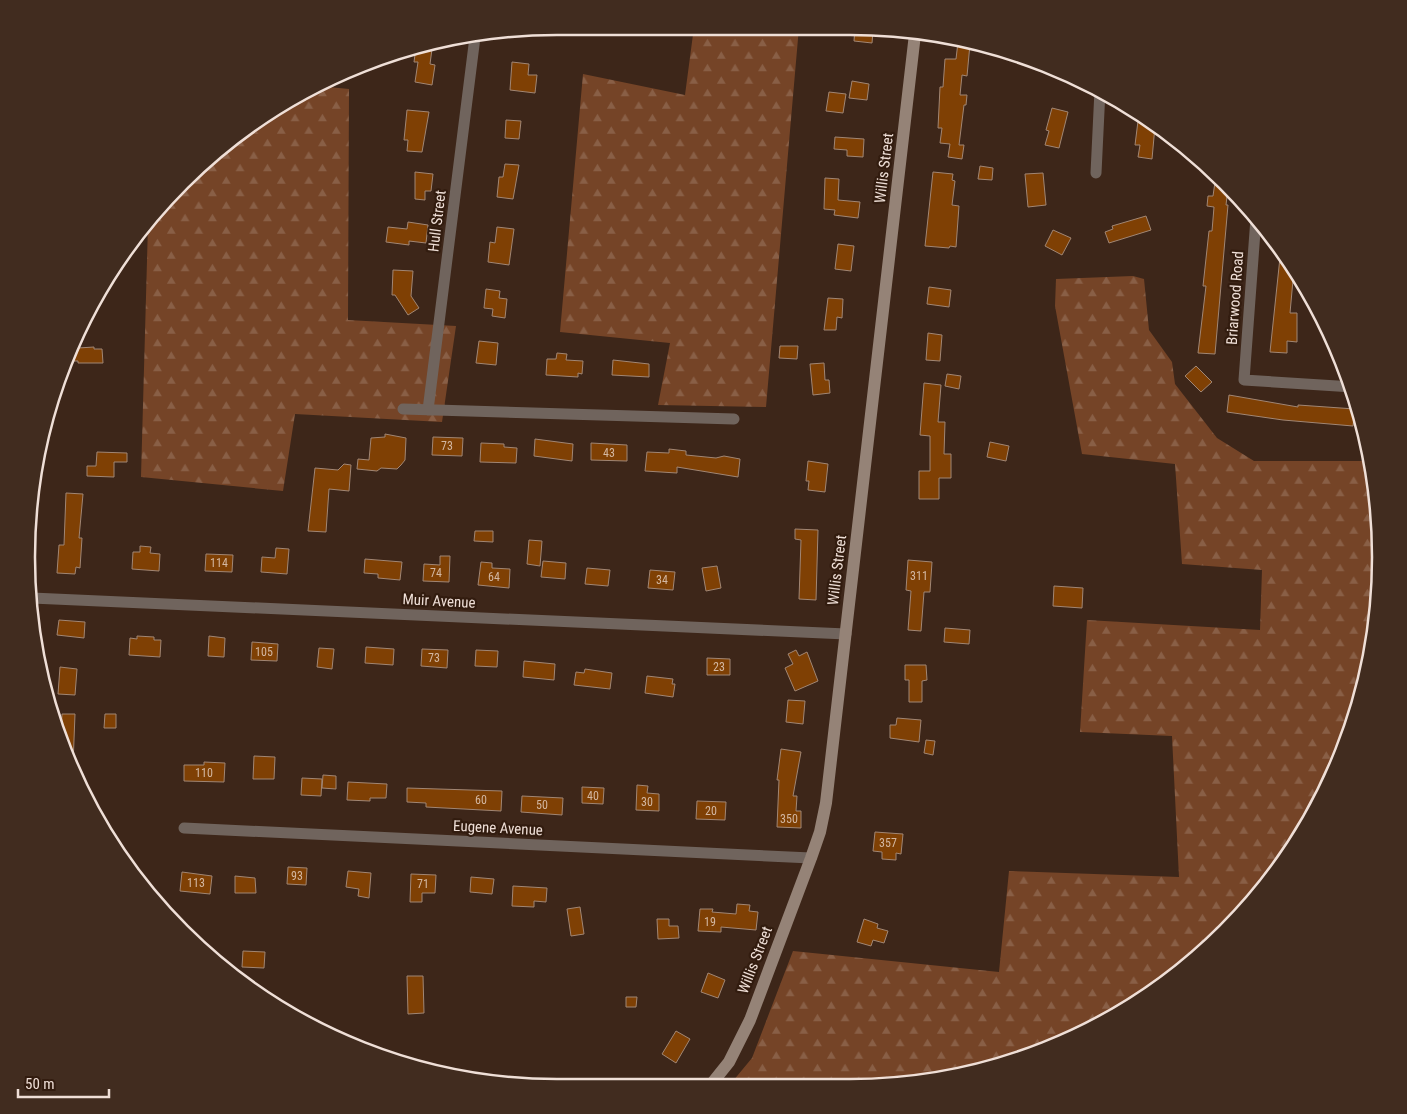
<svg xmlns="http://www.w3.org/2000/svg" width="1407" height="1114" viewBox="0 0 1407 1114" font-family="'Roboto Condensed',sans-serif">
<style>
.forest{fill:url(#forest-firs)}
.building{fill:#7f4004;stroke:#a18674}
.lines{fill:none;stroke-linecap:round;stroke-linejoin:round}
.minor{stroke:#70645d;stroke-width:11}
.secondary{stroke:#958377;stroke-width:12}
.labels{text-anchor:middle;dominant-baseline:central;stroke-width:4.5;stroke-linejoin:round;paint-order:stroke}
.number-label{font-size:12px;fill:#d3b7a2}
.street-label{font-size:15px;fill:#efdfd7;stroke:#321c0f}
.rim{fill:none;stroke:#efdfd7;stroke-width:2.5}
</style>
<defs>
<pattern id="forest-firs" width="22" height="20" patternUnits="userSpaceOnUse" patternTransform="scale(1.25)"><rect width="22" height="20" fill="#754427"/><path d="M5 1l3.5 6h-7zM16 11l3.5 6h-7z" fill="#895f46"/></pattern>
</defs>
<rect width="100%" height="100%" fill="#3d2619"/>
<path class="forest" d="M694,27H799L766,407L658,405L670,343L560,332L583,74L685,95Z
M318,86L349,89L348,320L456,326L442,422L295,414L283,491L141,477L148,225L182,182L292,97Z
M1133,276L1144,279L1149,330L1172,362L1175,384L1217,438L1254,461H1370L1376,488L1380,592L1363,695L1326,792L1271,880L1200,956L1115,1017L1020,1060L885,1087H728L752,1058L793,951L999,972L1009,871L1179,877L1172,736L1080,732L1087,620L1260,630L1262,570L1182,564L1175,464L1082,454L1055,306L1056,279Z"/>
<path class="building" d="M855,27H868L873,31L872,43L854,41Z
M958,42L970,44L967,76L962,75L960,95H967L966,105H964L959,145H964L962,159L948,157L950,144L940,143L942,128H938L940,87H943L945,59H956Z
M416,47L432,49L430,64L435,65L432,85L415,82L418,62H414Z
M512,62L529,64L528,75H537L535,93L510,90Z
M852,81L869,84L867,100L849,98Z
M829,92L846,94L843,113L826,111Z
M1052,108L1068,112L1059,148L1045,145L1049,131L1046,130Z
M407,110L429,112L422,152L407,151L408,140H404Z
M506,120L521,121L519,139L505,138Z
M1138,121L1150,122L1155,126L1152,159L1138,157L1140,145H1135Z
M835,137L864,139L863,157L847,156V150L834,149Z
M505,164L519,165L513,199L497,197L499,177H503Z
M980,166L993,168L992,180L978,179Z
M415,172L433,174L431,191H425V200L415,199Z
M933,172L953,174L952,180L955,181L952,205L959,206L956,247L950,246L949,248L925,246Z
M1043,173L1046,205L1028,207L1025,174Z
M1216,175L1228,188L1226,205H1228L1215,354L1198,353L1206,286H1203L1209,231H1212L1214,207L1207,206L1208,196H1213Z
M825,178L839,179L838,200L860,202L858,218L834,215L835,210L824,209Z
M1146,216L1151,230L1109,243L1105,232L1113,229L1112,226Z
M408,222L428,225L426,243L409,241V245L386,242L388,227L407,229Z
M497,227L514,229L509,265L488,262L490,242L495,243Z
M1053,230L1071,238L1062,255L1045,246Z
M838,244L854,246L851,271L835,269Z
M1281,248L1294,269L1290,313H1297V342L1287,341V353L1270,352Z
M393,270L413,271L411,296L419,308L408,315L395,295H392Z
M929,287L951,290L949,307L927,304Z
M486,289L500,291L499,298L507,299L505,318L492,316L493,309L484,308Z
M828,298L843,299L842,318L837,317L836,330H824Z
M928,333L942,335L940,361L926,360Z
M479,341L498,343L496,365L476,363Z
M780,346H798L797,359L779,358Z
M94,347V349H102L103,363H78V361H73V351H78V348Z
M557,353L567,354L566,360L583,361L582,374L578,373V377L546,375L547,359H556Z
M613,360L649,364V377L612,375Z
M824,363L825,380H829L830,393L813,395L810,364Z
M1196,366L1212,382L1201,392L1185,376Z
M947,374L961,376L959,389L945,386Z
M924,383L941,385L938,422H945L944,454H951V478H939V499H919V471H930V436L920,435Z
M1229,395L1298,407V405L1355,409L1353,426L1283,420L1227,412Z
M385,434L406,438L405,460L401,465L397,469L381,468L377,471L357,469L358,459L369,460L371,438L385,437Z
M433,437L463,438L462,456L432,455Z
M535,439L573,444L572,461L534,456Z
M990,442L1009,446L1006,461L987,457Z
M481,443L504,444V447L517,448L516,463L480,462Z
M591,443L627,445V461L591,460Z
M669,449L686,451V455L716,458L724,456L740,459L738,477L677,467V473L645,471L647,452L669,453Z
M97,452L127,453V462H114V477L87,476V466H96Z
M808,461L828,464L825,492L808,490L809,481H806Z
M344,464L351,465L349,491L329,489L326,532L308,531L315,468L338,470Z
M66,493L83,494L79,538H82L80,568L76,567L75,574L57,573L59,545H64Z
M795,529L818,530L816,600L799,599L801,540L795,539Z
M475,531H493V542L474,541Z
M529,540L542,541L540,566L527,564Z
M140,546L151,547L150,553L160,554L159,571L132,569L133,552H140Z
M276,548L289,549L287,574L261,572L262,557L275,558Z
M206,554L233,555L232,572L205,571Z
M440,556H450L449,582L423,581L424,564L440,565Z
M365,559L402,562L400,580L378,578V574L364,573Z
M908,560L932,562L930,592H924L921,631L908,630L911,591L906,590Z
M543,561L566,563L565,579L541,577Z
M481,562L492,563V568L510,569L509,588L478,585Z
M717,566L721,588L706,591L702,568Z
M587,568L610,570L608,586L585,584Z
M650,570L675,572L673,590L648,588Z
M1054,586L1083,588L1082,608L1053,606Z
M59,620L85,622L84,638L57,635Z
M945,628L970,630L969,644L944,642Z
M137,636L154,637V640H161L160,657L129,655L130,638L137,639Z
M209,636L225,638L224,657L208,656Z
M252,642L278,644L277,661L251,660Z
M366,647L394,649L393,665L365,663Z
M319,648L334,649L332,669L317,667Z
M422,649L448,650L447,668L421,666Z
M476,650L498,651L497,667L475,666Z
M796,650L799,656L807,652L818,681L795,691L785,668L793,664L788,654Z
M707,658L730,659V675H707Z
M524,661L555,664L554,680L523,677Z
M905,665H926L927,680L922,681V702H909V680H905Z
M60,667L77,669L75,695L58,694Z
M585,669L612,673L610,689L574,685L576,672L584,673Z
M647,676L673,679L672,684H675L673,697L645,693Z
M788,700L805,701L803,724L786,722Z
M62,714H75L73,765L61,735Z
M105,714H116V728H104Z
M897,718L921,720L919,742L890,738V725H896Z
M926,740L935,741L933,755L924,753Z
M781,749L801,752L793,796H797L796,811H801V828L777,827L779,780H777Z
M254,756L275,757L274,779H253Z
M204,762L225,763L224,782L184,781V765H204Z
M323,775L336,776V789L322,788Z
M302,778L322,779L321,796L301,795Z
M348,782L387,784L386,798H370V801L347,800Z
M637,785L648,786L647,793L659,794V811L636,810Z
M582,787L604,788L603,804L582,803Z
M407,788L502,791L501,811L426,807V803L407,802Z
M522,796L563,798L562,815L521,812Z
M697,801L726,802L725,820L696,819Z
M875,832L903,834L901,854L896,853V860L882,859V852L873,851Z
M288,867L307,868L306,885L287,884Z
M348,871L371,873L369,898L358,896L359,889L346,887Z
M182,872L212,876L210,894L180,891Z
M411,874L436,875L435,893H422V902H410Z
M235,876L255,878L256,893H235Z
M471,877L494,879L492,894L470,892Z
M513,886L547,888L546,902L534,901V907L512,906Z
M737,904L750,905L749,911L758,912L756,930L721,927V932L698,931L700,909H713L712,912L736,914Z
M580,907L584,934L571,936L567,909Z
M657,919H669V926H678L679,938L658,939Z
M864,919L878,924L877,928L888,931L884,943L873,940L871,946L857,942Z
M243,951L265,952L264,968L242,967Z
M708,973L725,980L718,998L701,992Z
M407,976H423L424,1013L408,1014Z
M626,997H637L636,1007H626Z
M676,1031L690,1039L676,1063L662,1054Z"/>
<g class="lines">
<path class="minor" d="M1096,173L1100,90
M1256,218L1244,380L1353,387
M403,409L734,419
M428,410L475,37
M32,598L846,634
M184,828L811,858"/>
<path class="secondary" d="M709,1087L729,1062L750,1020L811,858L820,832L826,803L915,34"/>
</g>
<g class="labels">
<g class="number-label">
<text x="447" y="446">73</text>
<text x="609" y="453">43</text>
<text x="219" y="563">114</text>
<text x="436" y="573">74</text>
<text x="919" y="576">311</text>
<text x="494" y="577">64</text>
<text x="662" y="580">34</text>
<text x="264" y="652">105</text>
<text x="434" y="658">73</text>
<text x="719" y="667">23</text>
<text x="204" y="773">110</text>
<text x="593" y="796">40</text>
<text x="481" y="800">60</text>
<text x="647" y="802">30</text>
<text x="542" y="805">50</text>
<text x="711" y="811">20</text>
<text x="789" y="819">350</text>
<text x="888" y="843">357</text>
<text x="297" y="876">93</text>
<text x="196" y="883">113</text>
<text x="423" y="884">71</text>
<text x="710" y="922">19</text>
</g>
<g class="street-label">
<text transform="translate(884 168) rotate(-83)">Willis Street</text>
<text transform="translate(437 221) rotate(-83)">Hull Street</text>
<text transform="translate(1235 298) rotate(-86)">Briarwood Road</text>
<text transform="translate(837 570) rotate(-83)">Willis Street</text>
<text transform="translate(439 601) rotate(3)">Muir Avenue</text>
<text transform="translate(498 828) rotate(3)">Eugene Avenue</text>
<text transform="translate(755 960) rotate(-69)">Willis Street</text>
</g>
</g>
<path d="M0 0H1407V1114H0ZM557 35H850A522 522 0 0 1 1372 557V557A522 522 0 0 1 850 1079H557A522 522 0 0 1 35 557V557A522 522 0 0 1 557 35Z" fill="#412c1f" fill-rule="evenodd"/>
<path class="rim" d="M557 35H850A522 522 0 0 1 1372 557V557A522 522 0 0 1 850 1079H557A522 522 0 0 1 35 557V557A522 522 0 0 1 557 35Z"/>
<path d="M18 1089v8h91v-8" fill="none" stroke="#efdfd7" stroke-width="2.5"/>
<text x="25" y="1089" font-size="15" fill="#efdfd7" stroke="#321c0f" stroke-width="4" paint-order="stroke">50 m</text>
</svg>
